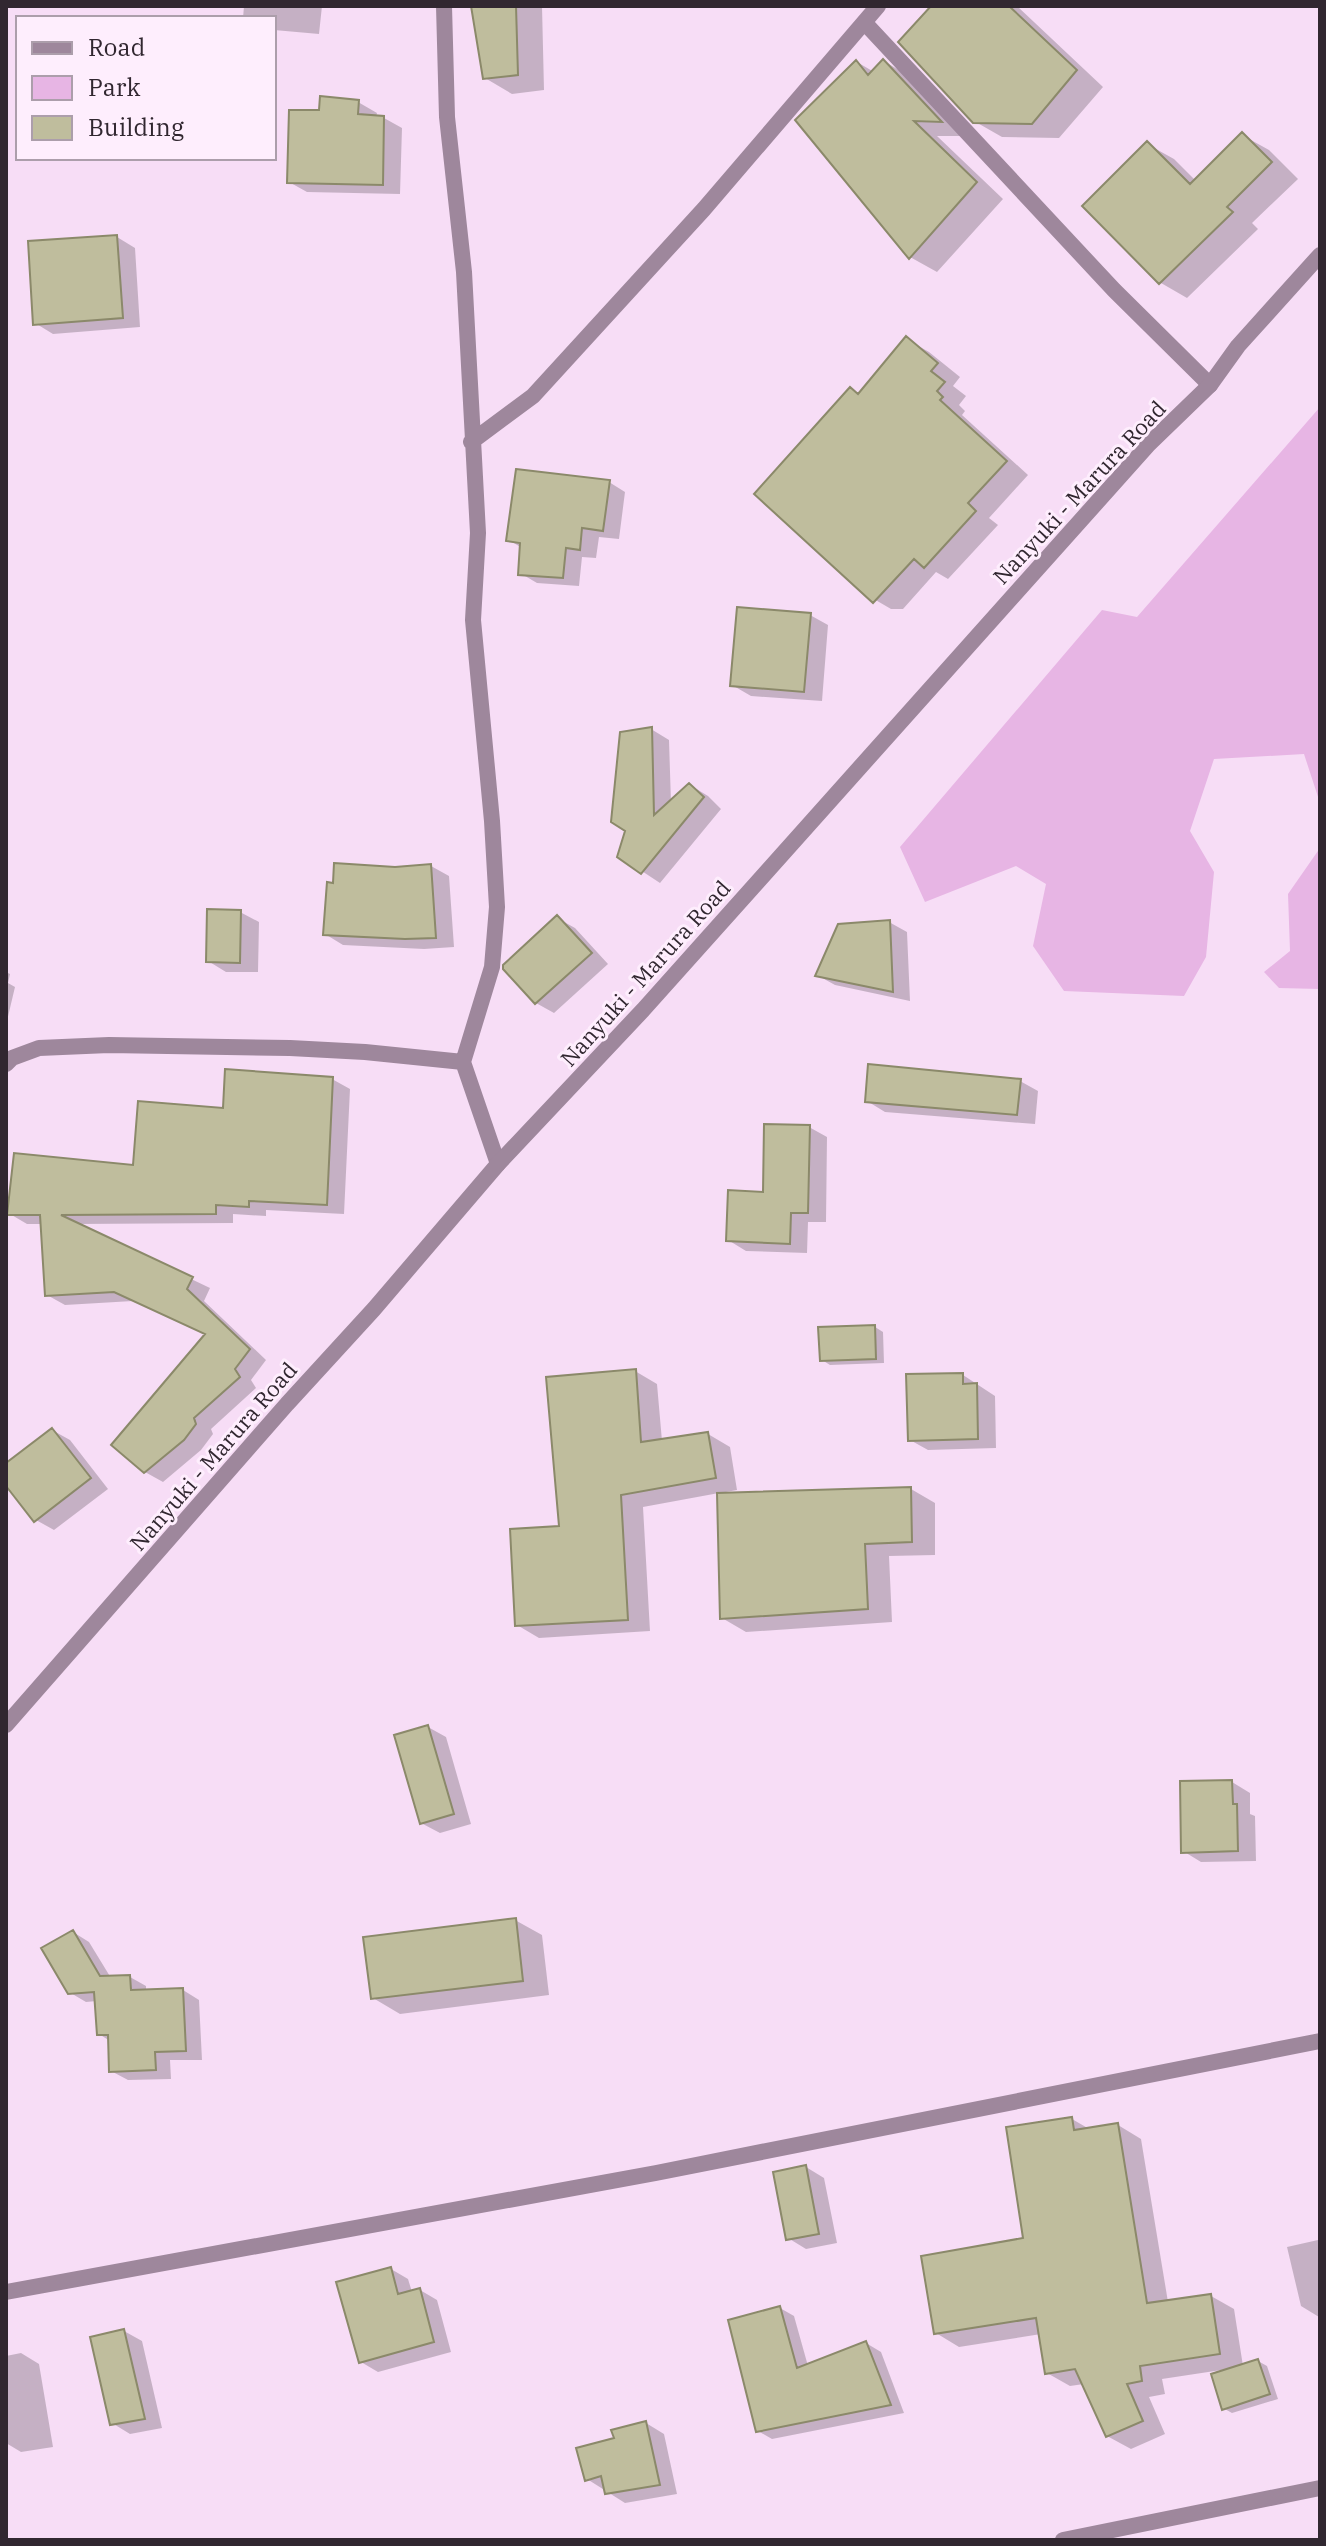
<svg xmlns="http://www.w3.org/2000/svg" width="1326" height="2546" viewBox="0 0 1326 2546" font-family="'IBM Plex Serif',serif">
<style>
.green{fill:#e7b5e4}
.shadow{fill:#0003}
.building{fill:#bfbd9d;stroke:#8b896a;stroke-width:2}
.lines{fill:none;stroke-linecap:round;stroke-linejoin:round}
.minor{stroke:#9e879c;stroke-width:16}
.tertiary{stroke:#9e879c;stroke-width:16}
.labels{text-anchor:middle;dominant-baseline:central;stroke-width:6;stroke-linejoin:round;paint-order:stroke}
.street-label{font-size:22px;fill:#312730;stroke:#feeefd}
</style>
<rect width="100%" height="100%" fill="#f7ddf6"/>
<path class="green" d="M1320,407V803L1304,754L1214,759L1190,831L1214,872L1206,957L1184,996L1064,991L1033,946L1046,884L1016,866L925,902L900,847L1102,610L1137,617Z
M1320,848V989L1279,988L1264,972L1290,951L1288,894Z"/>
<path class="shadow" d="M244,6H322L319,34L274,30V18H243Z
M473,6H542L544,90L512,94L485,78Z
M934,6H1017L1103,87L1059,138L1002,137L974,121Z
M884,61L910,77L966,136H937L1003,199L937,272L910,257L857,62L874,72Z
M358,102L377,113L376,117L384,118L402,128L400,194L307,192L289,182Z
M1242,135L1269,150L1298,179L1252,223L1258,229L1187,298L1161,283L1085,206L1147,144L1174,159L1196,181Z
M117,237L135,248L140,327L53,334L35,323Z
M906,339L929,352L960,377L953,386L966,396L959,405L965,411L962,415L1028,475L989,518L998,525L948,579L936,572L903,609H891L867,595L850,389L860,395Z
M609,482L625,492L619,539L599,537L596,558L582,557L579,586L537,583L520,573L522,548L509,540Z
M810,615L828,625L822,701L751,696L732,685Z
M651,729L669,740L671,803L690,785L708,796L721,809L660,883L619,856Z
M431,866L449,876L454,947L424,949L343,945L325,934L395,869Z
M240,912L259,922L258,972H226L208,961Z
M557,918L575,928L608,964L554,1013L536,1003Z
M889,922L907,932L910,1001L835,985L817,975Z
M6,972L10,974L8,983L15,987L6,1025Z
M332,1079L350,1089L344,1214L266,1210V1216L233,1214V1223L76,1224L210,1288L204,1301L266,1360L251,1380L256,1388L211,1429L213,1434L201,1450L163,1482L145,1472L207,1335L133,1301L65,1305L47,1295L43,1224H27L10,1214L134,1167L225,1110Z
M1020,1081L1038,1091L1035,1124L885,1112L867,1101Z
M809,1127L827,1137L826,1222H808L807,1253L746,1251L728,1240L765,1194Z
M875,1327L883,1332L884,1363L830,1365L822,1360Z
M635,1371L657,1384L662,1441L708,1434L730,1447L737,1490L726,1492L727,1494L911,1489L935,1503V1555L889,1556L892,1622L746,1632L722,1618L719,1493L643,1507L650,1631L539,1638L517,1625Z
M963,1375L995,1396L996,1448L928,1450L910,1440Z
M52,1430L70,1440L108,1489L54,1530L36,1520L6,1482V1466Z
M428,1727L446,1737L471,1824L440,1833L421,1823Z
M1232,1782L1250,1793V1814L1255,1816L1256,1861L1201,1862L1183,1851Z
M515,1920L542,1935L549,1995L400,2014L373,1998Z
M73,1932L89,1942L111,1978L130,1977L146,1986V1992L183,1990L199,2000L202,2060H170L171,2079L128,2080L111,2071L110,2041L99,2034L97,2001L86,2002L69,1992Z
M1072,2119L1091,2130L1118,2125L1141,2139L1168,2302L1211,2296L1234,2309L1243,2366L1258,2361L1267,2366L1278,2399L1232,2413L1223,2408L1228,2369L1162,2379L1165,2394L1149,2397L1165,2434L1131,2449L1107,2436L1084,2384L1070,2386L1047,2373L1041,2334L959,2347L936,2333L1026,2240Z
M806,2167L824,2178L837,2243L806,2249L788,2238Z
M1318,2240L1320,2241L1319,2317L1301,2306L1287,2247Z
M391,2269L408,2279L412,2292L420,2290L437,2300L451,2352L378,2372L361,2362Z
M780,2308L794,2316L808,2366L866,2343L881,2352L904,2413L772,2439L758,2431Z
M124,2331L142,2341L162,2428L130,2434L112,2423Z
M21,2353L39,2364L53,2447L21,2452L6,2443V2356Z
M646,2423L664,2434L677,2494L625,2503L587,2479L616,2439Z"/>
<path class="building" d="M471,6H516L518,75L483,79Z
M931,6H1009L1077,70L1032,124L973,123L898,42Z
M883,59L942,122L914,121L977,182L909,259L795,120L856,60L868,75Z
M320,96L359,100L358,114L384,116L383,185L287,183L289,110H319Z
M1242,132L1272,162L1227,207L1233,212L1159,284L1082,206L1147,141L1190,184Z
M117,235L123,318L33,325L28,241Z
M906,336L938,363L931,371L945,382L937,391L943,397L940,400L1007,461L968,503L976,511L924,568L914,559L873,603L754,494L850,387L858,394Z
M516,469L610,480L603,531L582,528L580,550L566,548L563,578L518,575L520,543L506,541Z
M737,607L811,613L804,692L730,686Z
M652,727L654,815L689,783L704,797L641,874L617,857L625,831L611,822L620,732Z
M334,863L395,867L431,864L436,938L405,939L323,935L327,882L333,883Z
M207,909L241,910L240,963L206,962Z
M557,915L592,953L535,1004L503,969V965Z
M890,920L893,992L815,976L838,924Z
M868,1064L1021,1079L1017,1115L865,1102Z
M225,1069L333,1077L327,1205L249,1201V1207L216,1205V1214L61,1215L193,1277L187,1289L250,1349L235,1369L240,1377L194,1418L196,1424L184,1440L144,1473L111,1445L205,1334L114,1292L45,1296L40,1215H7L14,1153L133,1165L138,1101L223,1108Z
M764,1124L810,1125L808,1213H791L790,1244L726,1241L728,1190L763,1192Z
M875,1325L876,1359L820,1361L818,1327Z
M636,1369L641,1442L708,1432L716,1478L621,1495L628,1620L515,1626L510,1529L559,1526L546,1377Z
M963,1373V1384L977,1383L978,1439L908,1441L906,1374Z
M52,1428L91,1478L34,1522L6,1486V1463Z
M911,1487L912,1542L865,1544L868,1609L720,1619L717,1493Z
M428,1725L454,1814L420,1824L394,1735Z
M1232,1780L1233,1804H1237L1238,1851L1181,1853L1180,1781Z
M516,1918L523,1981L371,1999L363,1937Z
M73,1930L100,1976L130,1975L131,1990L183,1988L186,2051L155,2052L156,2070L109,2072L108,2035H97L94,1992L68,1994L41,1948Z
M1072,2117L1074,2130L1118,2123L1147,2303L1211,2294L1220,2354L1140,2366L1142,2381L1127,2384L1143,2421L1106,2437L1075,2369L1045,2374L1036,2318L934,2334L921,2256L1023,2238L1006,2127Z
M806,2165L819,2234L786,2240L773,2172Z
M391,2267L398,2294L420,2288L434,2342L359,2363L336,2282Z
M780,2306L797,2368L866,2341L891,2405L756,2432L728,2320Z
M124,2329L145,2419L110,2425L90,2337Z
M1258,2359L1270,2394L1222,2410L1211,2374Z
M646,2421L660,2485L605,2494L601,2476L585,2481L576,2448L614,2438L611,2430Z"/>
<g class="lines">
<path class="minor" d="M444,6L447,117L464,272L478,533L473,620L492,821L497,907L492,967L463,1062L498,1164
M864,22L1114,290L1210,385
M471,442L533,396L704,209L878,6
M6,1064L12,1058L39,1048L109,1045L290,1048L365,1052L463,1062
M6,2292L656,2173L1320,2041
M1063,2540L1320,2488"/>
<path class="tertiary" d="M6,1725L287,1404L374,1309L498,1164L643,1010L1149,444L1210,385L1238,346L1320,255"/>
</g>
<g class="labels">
<g class="street-label">
<text transform="translate(1079 492) rotate(-47)">Nanyuki - Marura Road</text>
<text transform="translate(645 973) rotate(-48)">Nanyuki - Marura Road</text>
<text transform="translate(213 1456) rotate(-49)">Nanyuki - Marura Road</text>
</g>
</g>
<rect width="1326" height="2546" fill="none" stroke="#312730" stroke-width="16"/>
<rect x="16" y="16" width="260" height="144" fill="#feeefd" stroke="#ac9eab" stroke-width="2"/>
<rect x="32" y="42" width="40" height="12" fill="#9e879c" stroke="#ac9eab" stroke-width="2"/>
<text x="88" y="56" font-size="24" fill="#312730">Road</text>
<rect x="32" y="76" width="40" height="24" fill="#e7b5e4" stroke="#ac9eab" stroke-width="2"/>
<text x="88" y="96" font-size="24" fill="#312730">Park</text>
<rect x="32" y="116" width="40" height="24" fill="#bfbd9d" stroke="#ac9eab" stroke-width="2"/>
<text x="88" y="136" font-size="24" fill="#312730">Building</text>
</svg>
